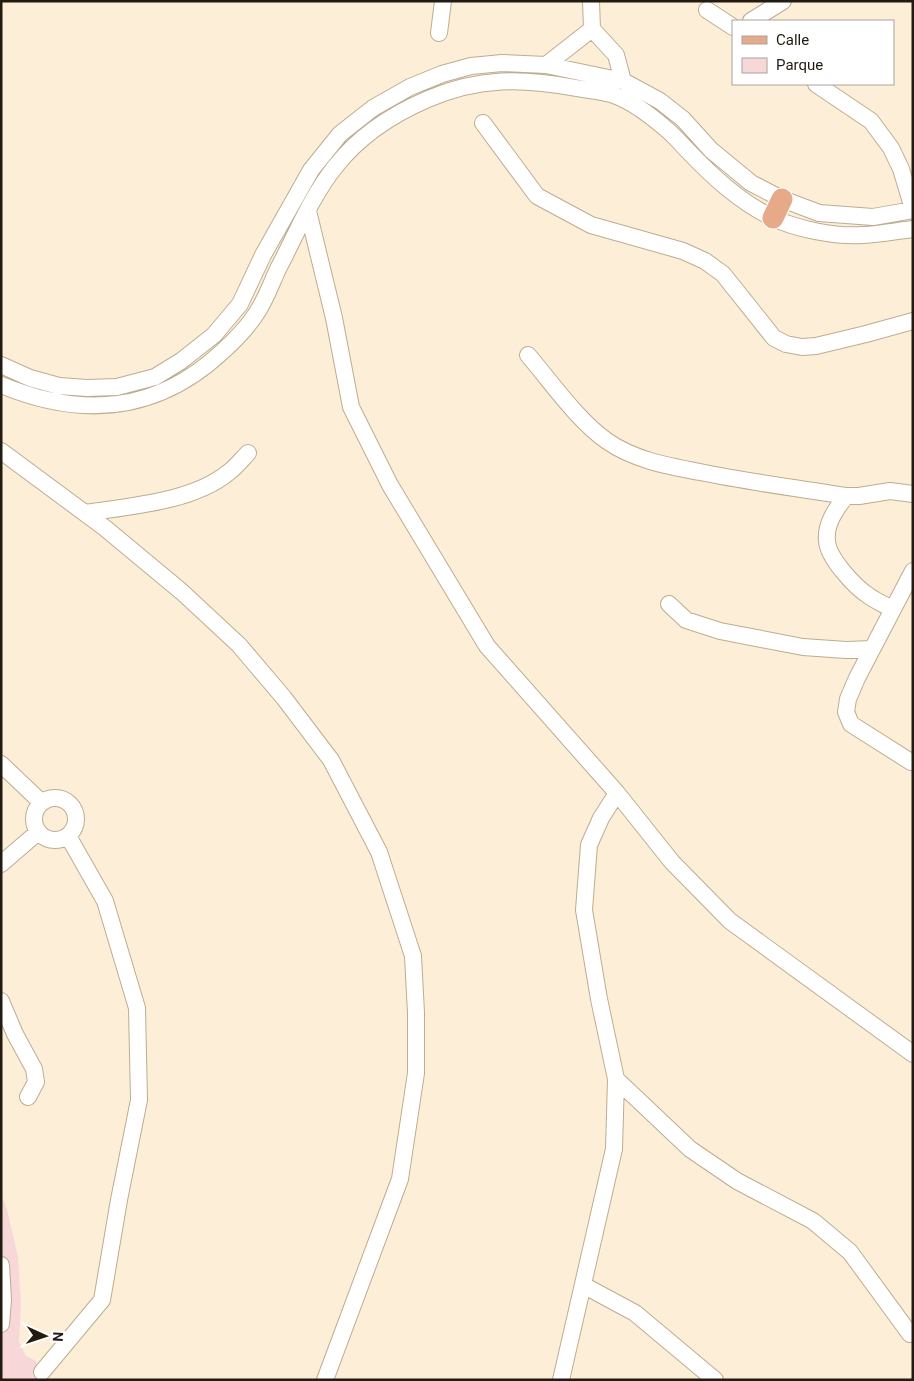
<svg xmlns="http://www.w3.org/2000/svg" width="914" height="1381" viewBox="0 0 914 1381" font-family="Roboto,sans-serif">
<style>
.green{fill:#f7d7d8}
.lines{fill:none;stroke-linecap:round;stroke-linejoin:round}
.minor-casing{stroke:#bdac90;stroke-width:18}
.major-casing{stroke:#fff;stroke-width:23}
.minor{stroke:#fff;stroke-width:16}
.major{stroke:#e6aa88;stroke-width:21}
</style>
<rect width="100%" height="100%" fill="#fdefd7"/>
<path class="green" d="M1,1194L7,1209L18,1257L21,1304L19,1342L26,1356L36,1361L44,1380H1Z"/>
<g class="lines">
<defs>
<path id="minor" d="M591,1L592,29L616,55L623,81
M707,10L733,27
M751,21L783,1
M439,33L443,1
M546,65L592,29
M816,84L871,121L891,148L901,169L913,209
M483,123L537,196L591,225L683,251L705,261L723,274L774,338L786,344L802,347L816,346L866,334L913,321
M308,211L334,318L351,407L390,485L487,646L617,793L672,862L730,921L913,1054
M528,355C551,382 578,421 607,441C634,460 668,466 700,472C748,482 797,488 846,496H859L890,491L913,494
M1,365L30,378L59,386L87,388L117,387L155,377L181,361L214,335L240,304L263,255L311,170L340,134L373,108L410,87L442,74L471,66L502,63L546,65L623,81L660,101L683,119L711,150L751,183L782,199L819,213L873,217L913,210
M1,385C83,419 157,413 223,351C235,340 247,328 256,314C265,301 271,284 278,269C296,235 311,197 335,167C359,136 393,114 428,99C479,77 523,78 576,88C588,90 602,91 614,95C633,102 650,115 665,128C674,135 681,144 689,152C713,177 739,201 771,217C796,229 835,237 863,235C880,234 896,231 913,229
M1,451L105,528L182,592L239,645L284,698L331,760L379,852L413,956L416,1013V1073L400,1179L325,1380
M846,496C836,509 825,524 827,541C828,558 855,587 869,596C876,601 885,605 892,609
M85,513C130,506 193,502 229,472C236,467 242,459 248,453
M669,604L686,620L720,631L803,647L846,650L872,649
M911,762L851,724L846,712L848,699L857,678L913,571
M1,764L41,802
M34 819a21 21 0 1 1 42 0a21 21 0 1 1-42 0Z
M1,864L37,833
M1,1001L15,1034L34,1069L36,1082L28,1097
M616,1079L690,1149L737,1181L813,1221L850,1252L910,1334
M1,1265L3,1300L1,1324
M583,1285L635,1313L715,1380
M42,1372L102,1300L119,1200L139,1100L137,1008L105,901L68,836
M561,1380L614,1149L616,1079L599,999L584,910L589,845L601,818L617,793"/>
<path id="major" d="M773,218L782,199"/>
</defs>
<use href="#minor" class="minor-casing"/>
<use href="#major" class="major-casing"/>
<use href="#minor" class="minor"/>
<use href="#major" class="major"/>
</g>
<rect width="914" height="1381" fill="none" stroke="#221b11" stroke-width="5"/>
<rect x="732" y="20" width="162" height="65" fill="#ffffff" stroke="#a7a4a0"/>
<rect x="742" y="36" width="25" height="8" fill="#e6aa88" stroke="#a7a4a0"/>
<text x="776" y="45" font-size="15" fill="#221b11">Calle</text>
<rect x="742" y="58" width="25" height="15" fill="#f7d7d8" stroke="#a7a4a0"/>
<text x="776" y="70" font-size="15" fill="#221b11">Parque</text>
<g transform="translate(45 1336) rotate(93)" stroke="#ffffff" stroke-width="4" paint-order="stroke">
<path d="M0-4L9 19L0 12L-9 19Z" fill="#221b11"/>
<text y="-8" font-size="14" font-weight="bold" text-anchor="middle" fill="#221b11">N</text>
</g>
</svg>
